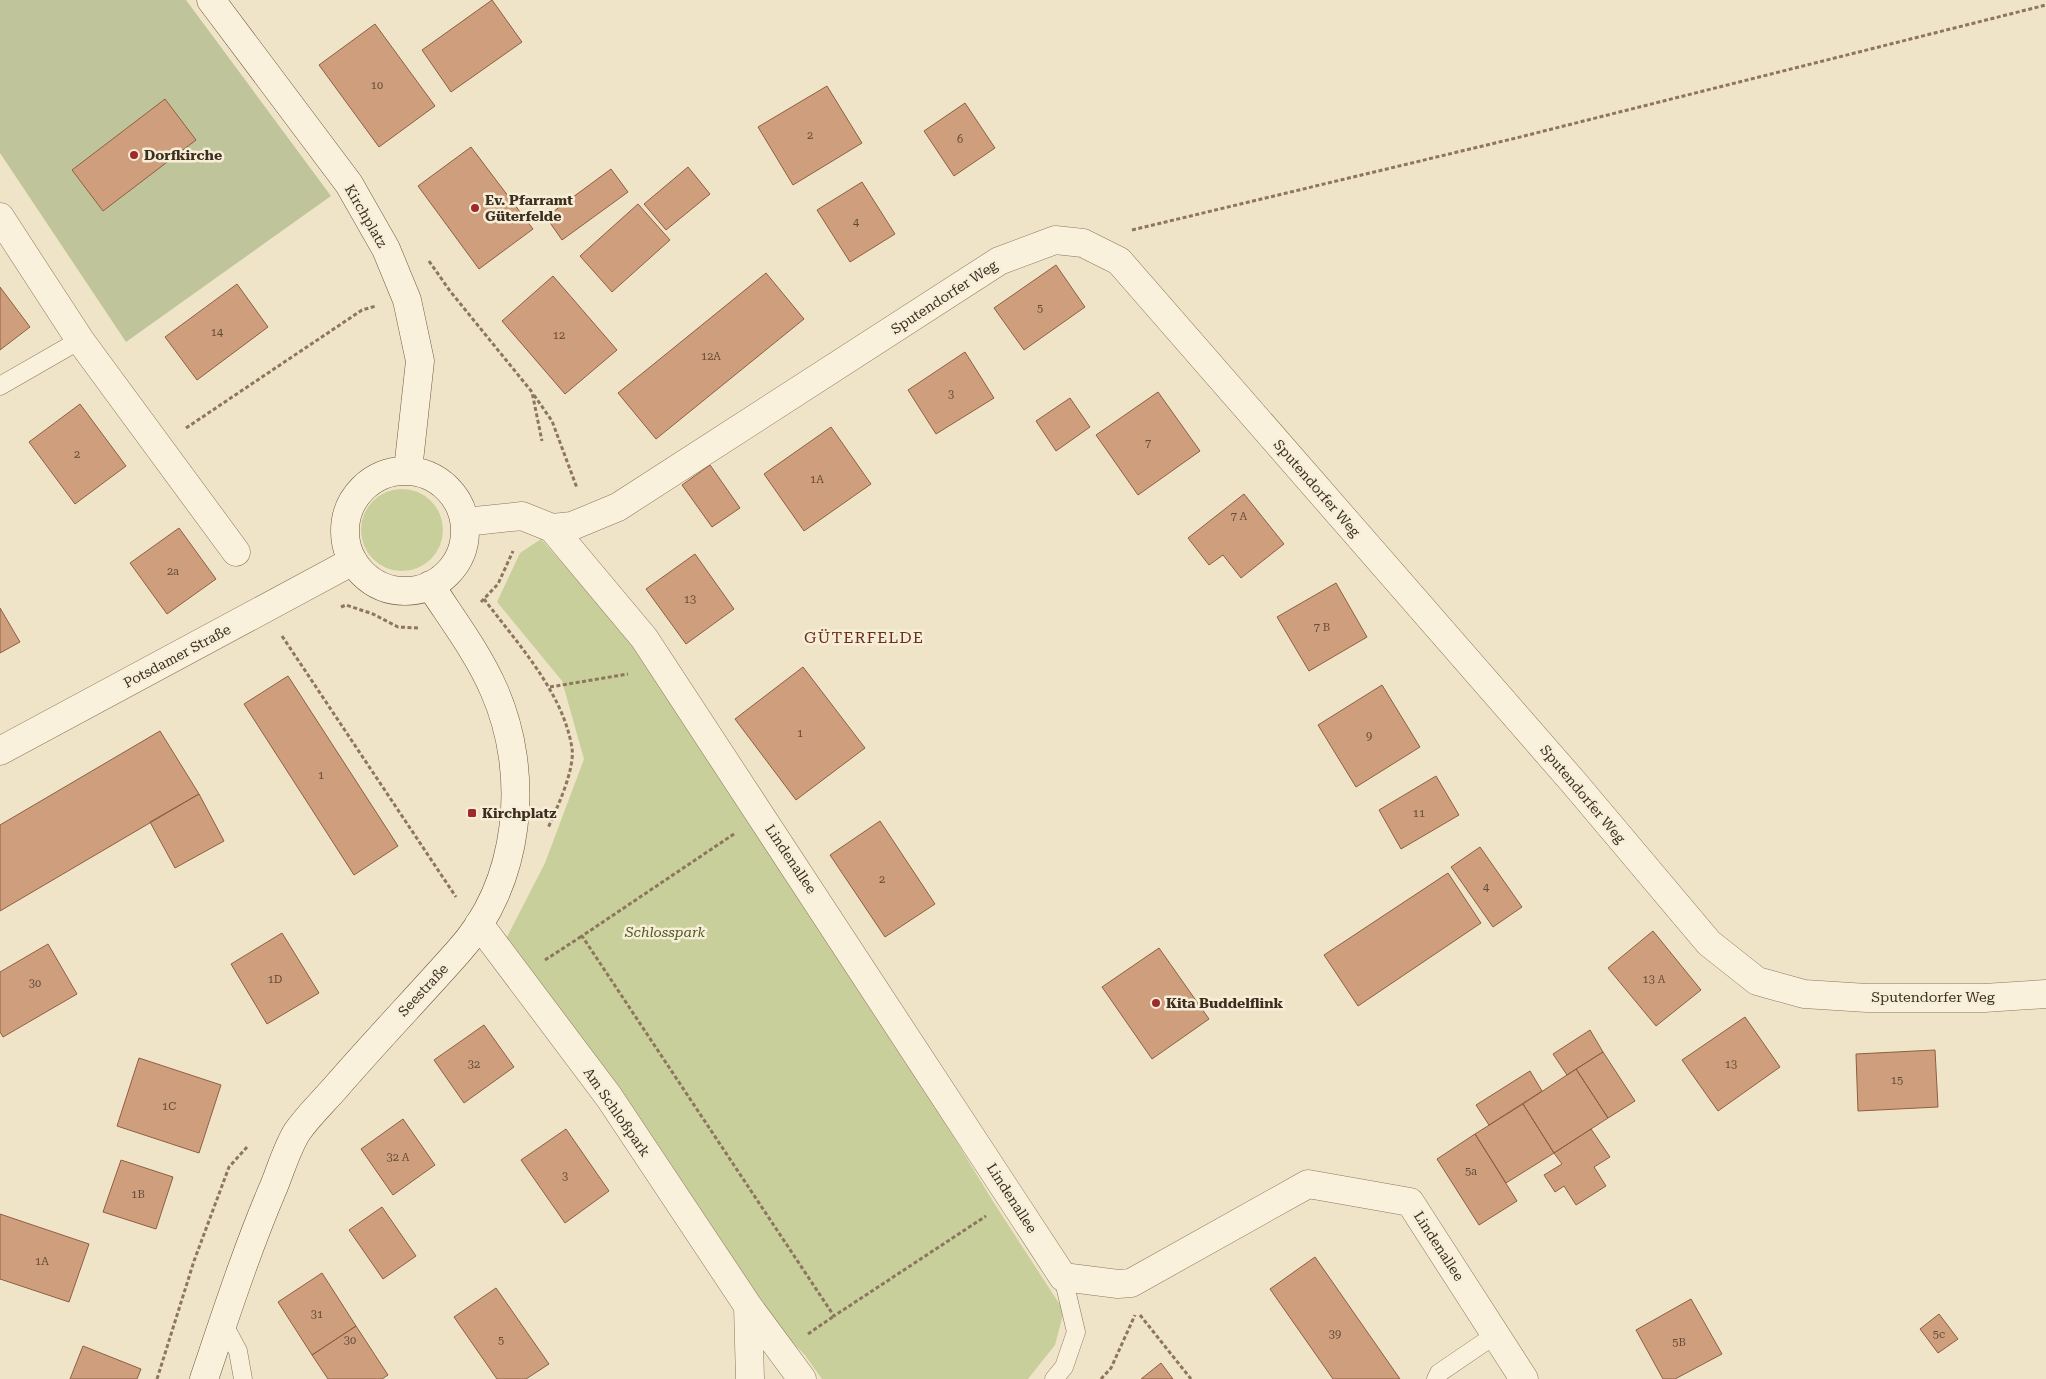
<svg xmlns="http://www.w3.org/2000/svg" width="2046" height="1379" viewBox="0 0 2046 1379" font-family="'Roboto Serif',serif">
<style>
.green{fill:#c9cf9b}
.cemetery{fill:#bfc49a}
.building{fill:#cf9f7d;stroke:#8d5f41}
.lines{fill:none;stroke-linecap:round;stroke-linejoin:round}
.lane-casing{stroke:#8d765c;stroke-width:19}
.street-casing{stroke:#8d765c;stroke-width:29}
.secondary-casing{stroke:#6f573f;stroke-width:29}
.path{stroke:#8d765c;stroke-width:3;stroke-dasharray:4 2.5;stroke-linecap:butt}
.lane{stroke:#faf1dc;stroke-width:18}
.street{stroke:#faf1dc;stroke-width:28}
.secondary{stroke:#faf1dc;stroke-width:28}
.poi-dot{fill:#9e2a2b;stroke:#f7eed8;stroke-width:2}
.labels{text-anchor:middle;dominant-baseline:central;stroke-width:5;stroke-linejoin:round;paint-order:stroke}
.number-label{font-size:11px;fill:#624a37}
.poi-label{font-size:14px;font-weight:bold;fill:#3d2e20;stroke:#f7eed8;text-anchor:start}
.street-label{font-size:14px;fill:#3d2e20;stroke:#f7eed8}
.park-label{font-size:14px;font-style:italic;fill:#4d5a26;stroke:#f7eed8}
.quarter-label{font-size:16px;letter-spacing:1px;fill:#6b2e1e;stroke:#f7eed8}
</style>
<rect width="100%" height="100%" fill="#f0e4c8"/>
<path class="green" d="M361 530a41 41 0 1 1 82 0a41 41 0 1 1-82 0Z
M541,539L634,644L894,1039L994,1203L1064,1311L1055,1345L1028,1379H822L804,1354L775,1326L538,986L507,937L545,863L584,759L562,681L497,602L520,553Z"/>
<path class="cemetery" d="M0,0H186L331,196L126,342L0,153Z"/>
<path class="building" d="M492,0L522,42L451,92L422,50Z
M375,24L435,106L379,147L319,65Z
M827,86L862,143L793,185L758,127Z
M165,99L196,140L103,211L72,170Z
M965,103L995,148L954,176L924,131Z
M471,147L533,229L479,269L418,186Z
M688,167L710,194L666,230L644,204Z
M611,169L628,192L562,240L546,217Z
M862,182L895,234L850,262L817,210Z
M638,204L670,240L612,292L580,256Z
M1056,265L1085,307L1024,350L994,308Z
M766,273L804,319L656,439L618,393Z
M553,276L617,350L565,394L502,321Z
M237,284L268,327L197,380L165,337Z
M0,287L30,327L0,350Z
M965,352L994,398L936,434L908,390Z
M1158,392L1200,451L1138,495L1096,435Z
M1070,398L1090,427L1056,451L1036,421Z
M80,404L126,466L75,504L29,442Z
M831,427L871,484L804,531L764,474Z
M710,465L740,508L712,527L682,485Z
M1244,494L1284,544L1241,578L1223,555L1209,565L1188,538Z
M179,528L216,579L167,614L130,563Z
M695,554L734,609L686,644L646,589Z
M1336,583L1367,637L1309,671L1277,617Z
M0,608L20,642L0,653Z
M803,667L865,748L796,800L735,719Z
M288,676L398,846L354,875L244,704Z
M1382,685L1420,747L1356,787L1318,725Z
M160,731L199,794L0,911V825Z
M1436,776L1459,815L1401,849L1379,810Z
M199,794L224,841L175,868L150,822Z
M880,821L935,904L885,937L830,855Z
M1480,847L1522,907L1493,927L1451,867Z
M1448,873L1481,923L1358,1006L1324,955Z
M1653,931L1701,990L1656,1026L1608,968Z
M282,933L319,993L267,1024L231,964Z
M48,944L77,994L3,1037L0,1032V972Z
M1159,948L1209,1019L1152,1059L1102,987Z
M1745,1017L1780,1067L1718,1111L1682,1060Z
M484,1025L514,1067L464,1103L434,1060Z
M1590,1030L1603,1052L1567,1075L1553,1054Z
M1935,1050L1938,1107L1858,1111L1856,1054Z
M1603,1052L1635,1101L1608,1118L1576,1069Z
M139,1058L221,1085L199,1153L117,1126Z
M1576,1069L1608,1118L1554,1153L1523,1104Z
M1530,1071L1542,1091L1489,1125L1476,1105Z
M1523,1104L1554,1153L1506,1183L1475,1134Z
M403,1119L435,1165L393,1195L361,1149Z
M566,1129L609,1191L565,1223L521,1160Z
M1591,1129L1610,1157L1594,1167L1606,1186L1576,1205L1564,1186L1555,1192L1544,1175L1562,1164L1554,1153Z
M1475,1134L1517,1201L1479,1225L1437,1159Z
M121,1160L173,1177L156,1229L103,1212Z
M382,1207L416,1256L383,1279L349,1230Z
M0,1214L89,1244L69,1302L0,1279Z
M1315,1257L1400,1379H1333L1270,1289Z
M322,1273L356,1326L312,1355L278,1302Z
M496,1288L549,1364L526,1379H497L454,1317Z
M1691,1299L1722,1354L1675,1379H1663L1636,1330Z
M1939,1314L1958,1339L1938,1353L1920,1329Z
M356,1326L388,1375L382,1379H328L312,1355Z
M83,1346L141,1369L137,1379H70Z
M1161,1363L1173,1379H1141Z"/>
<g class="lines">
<defs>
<path id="lane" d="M0,386L80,340
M223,1323L238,1351L243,1379
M1054,1379L1064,1367L1076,1332L1063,1277
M1436,1379L1439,1373L1495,1335"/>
<path id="street" d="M0,217L80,340L236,552
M465,522L522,516L552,528L644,638L1063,1277L1118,1284L1131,1283L1308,1184L1410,1202L1524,1379
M552,528L572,526L618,507L999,261L1055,240L1083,243L1119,261L1575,784L1709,943L1757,981L1804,994L1867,998H1984L2046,994
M0,751L353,561
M479,924L609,1097L748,1306L802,1379
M748,1306L750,1379"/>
<path id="secondary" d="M211,0L349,184L386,249L407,300L420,361L408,470
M345 531a60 60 0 1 1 120 0a60 60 0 1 1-120 0Z
M204,1379C226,1314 247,1249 274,1186C281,1169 287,1148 297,1132C308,1116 323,1102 336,1087C376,1041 418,997 458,952C521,883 531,774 494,690C478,653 452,619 430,585"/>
</defs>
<use href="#lane" class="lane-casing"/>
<use href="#street" class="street-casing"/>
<use href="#secondary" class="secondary-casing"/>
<path class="path" d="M1132,230L1516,138L2046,5
M429,261L450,291L532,392L542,441
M534,395L552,421L577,488
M186,428L362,310L376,306
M484,599C517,643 563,692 572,748C575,770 557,808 548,828
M481,602L498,584L513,551
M341,607L346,605L373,614L398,627L419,628
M282,636L456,897
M550,687L628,674
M734,834L582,936L834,1316L986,1216
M545,960L582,936
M1140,1315L1191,1379
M808,1334L834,1316
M157,1379L194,1261L229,1167L247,1147
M1101,1379L1111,1368L1135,1315"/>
<use href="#lane" class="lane"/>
<use href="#street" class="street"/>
<use href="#secondary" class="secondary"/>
</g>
<g class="poi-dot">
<circle cx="134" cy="155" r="5"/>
<circle cx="475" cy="208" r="5"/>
<rect x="467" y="808" width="10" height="10" rx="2.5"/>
<circle cx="1156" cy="1003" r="5"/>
</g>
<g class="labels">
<g class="number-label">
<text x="377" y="85">10</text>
<text x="810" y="135">2</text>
<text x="960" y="139">6</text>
<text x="856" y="222">4</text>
<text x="1040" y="308">5</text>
<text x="217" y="332">14</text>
<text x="559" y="335">12</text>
<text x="711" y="356">12A</text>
<text x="951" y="394">3</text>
<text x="1148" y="443">7</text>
<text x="77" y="454">2</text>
<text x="817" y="479">1A</text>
<text x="1239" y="516">7 A</text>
<text x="173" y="571">2a</text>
<text x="690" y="599">13</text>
<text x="1322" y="627">7 B</text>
<text x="800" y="733">1</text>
<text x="1369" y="736">9</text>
<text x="321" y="775">1</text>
<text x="1419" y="813">11</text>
<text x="882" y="879">2</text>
<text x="1486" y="887">4</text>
<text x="275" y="979">1D</text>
<text x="1654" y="979">13 A</text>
<text x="35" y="983">30</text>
<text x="474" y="1064">32</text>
<text x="1731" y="1064">13</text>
<text x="1897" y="1080">15</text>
<text x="169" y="1106">1C</text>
<text x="398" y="1157">32 A</text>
<text x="1471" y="1171">5a</text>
<text x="565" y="1176">3</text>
<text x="138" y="1194">1B</text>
<text x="42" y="1261">1A</text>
<text x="317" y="1314">31</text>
<text x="1335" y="1334">39</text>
<text x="1939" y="1334">5c</text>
<text x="350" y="1340">30</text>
<text x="501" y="1340">5</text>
<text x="1679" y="1342">5B</text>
</g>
<g class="poi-label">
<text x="144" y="155">Dorfkirche</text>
<text x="485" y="200">Ev. Pfarramt<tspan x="485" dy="16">Güterfelde</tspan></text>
<text x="482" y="813">Kirchplatz</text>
<text x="1166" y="1003">Kita Buddelflink</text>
</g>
<g class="street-label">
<text transform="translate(366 216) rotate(60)">Kirchplatz</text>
<text transform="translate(944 297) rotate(-33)">Sputendorfer Weg</text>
<text transform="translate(1317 488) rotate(49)">Sputendorfer Weg</text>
<text transform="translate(177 656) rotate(-28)">Potsdamer Straße</text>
<text transform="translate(1583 794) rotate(50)">Sputendorfer Weg</text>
<text transform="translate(791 859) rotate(56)">Lindenallee</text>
<text transform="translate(423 990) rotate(-47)">Seestraße</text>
<text x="1933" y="997">Sputendorfer Weg</text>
<text transform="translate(617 1112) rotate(55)">Am Schloßpark</text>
<text transform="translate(1012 1198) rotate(57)">Lindenallee</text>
<text transform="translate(1439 1246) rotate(57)">Lindenallee</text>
</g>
<g class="park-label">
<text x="665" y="932">Schlosspark</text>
</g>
<g class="quarter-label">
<text x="864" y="637">GÜTERFELDE</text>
</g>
</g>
</svg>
